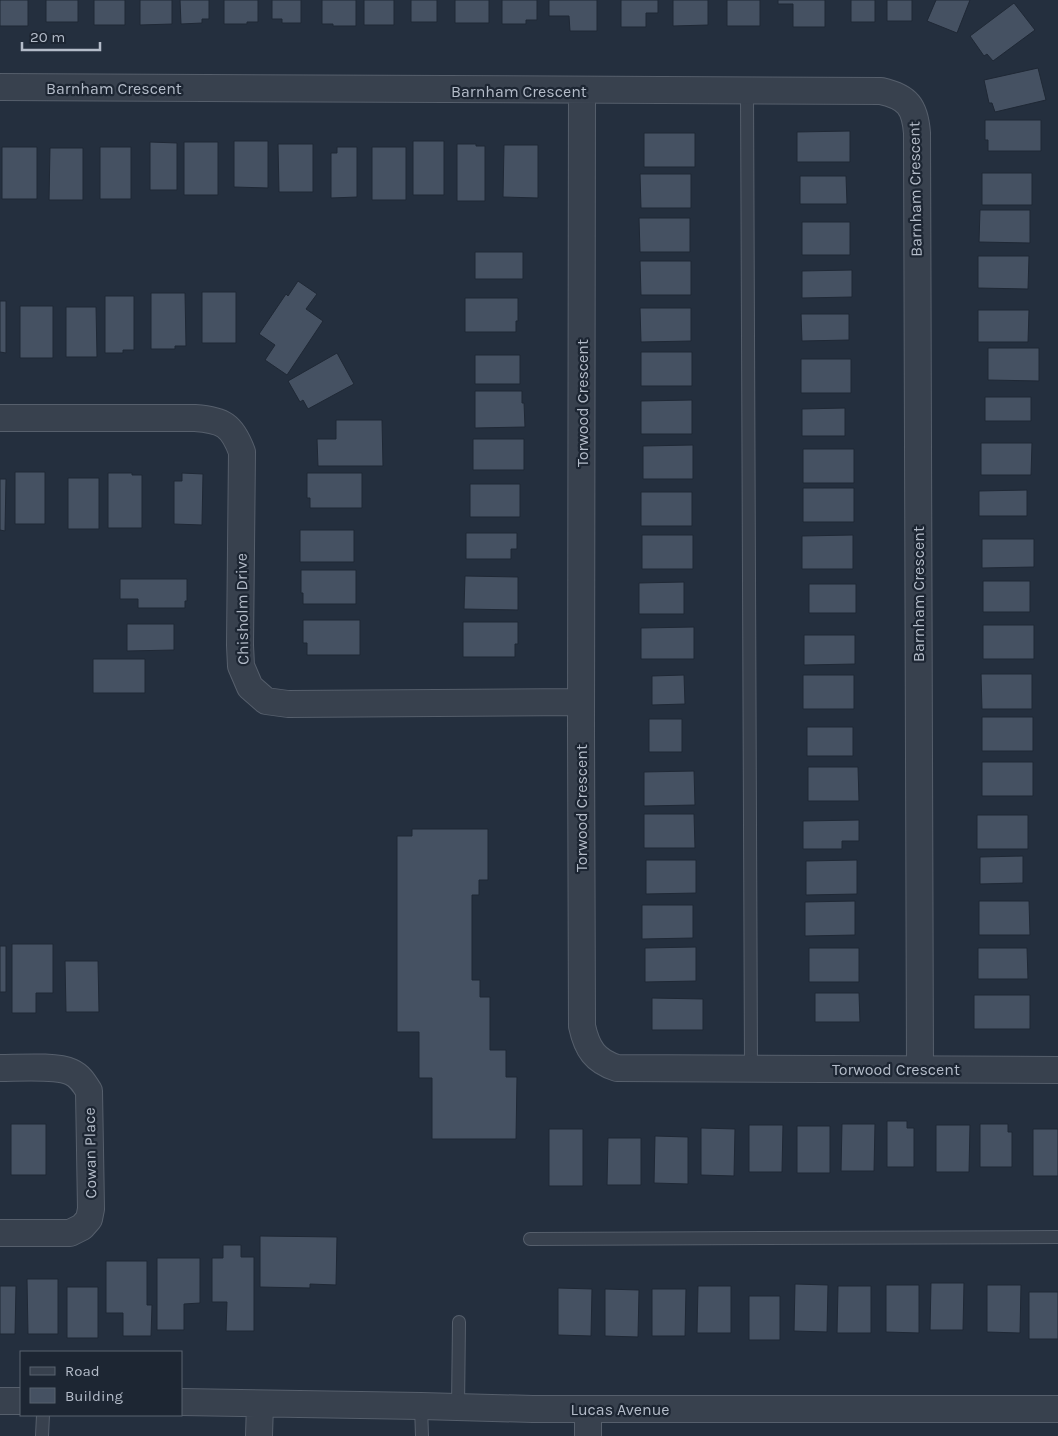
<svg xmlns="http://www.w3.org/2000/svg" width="1058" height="1436" viewBox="0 0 1058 1436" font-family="Karla,sans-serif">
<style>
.building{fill:#455162;stroke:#1f2835}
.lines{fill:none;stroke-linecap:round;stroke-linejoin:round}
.lane-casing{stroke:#565f6c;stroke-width:14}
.street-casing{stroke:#565f6c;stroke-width:28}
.lane{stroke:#38414e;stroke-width:12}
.street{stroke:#38414e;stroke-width:26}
.labels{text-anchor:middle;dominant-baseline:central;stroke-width:4.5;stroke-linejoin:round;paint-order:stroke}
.street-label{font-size:16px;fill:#b4bcc9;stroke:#1d2633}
</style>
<rect width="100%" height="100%" fill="#242f3e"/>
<path class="building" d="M0,0H28V26H0Z
M46,0H78V22H46Z
M94,0H125V25H94Z
M140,0H172V24L140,25Z
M180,0H209V19H202V23L181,24Z
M224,0H258V22H247V24H224Z
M272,0H301V23H282V19H272Z
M322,0H356V26H333V24H322Z
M364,0H394V25H364Z
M411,0H437V22H411Z
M455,0H489V23H455Z
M502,0H537V20H526V24H502Z
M549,0H597V31H570L569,16H549Z
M621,0H658V13H646V27H621Z
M673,0H708V25L673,26Z
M727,0H760V26H727Z
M778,0H825V27H793V4H778Z
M851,0H875V22H851Z
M887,0H912V21H887Z
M936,0H970L957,33L927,21Z
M1014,3L1035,30L993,61L987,54L984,56L970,36Z
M1038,68L1046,100L995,112L992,103H989L984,80Z
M985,120H1041V151H988V140H985Z
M850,131V162H797V132Z
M644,133H695V167H644Z
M234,141H268V188L234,187Z
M413,141H444V195H413Z
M150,142L177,143V190H150Z
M184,142H218V195H184Z
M278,144H313V192H279Z
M457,144H476V146H485V201H457Z
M504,145H538V198L503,197Z
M2,147H37V199H2Z
M100,147H131V199H100Z
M337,147H357V197L331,198V153H337Z
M372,147H406V200H372Z
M50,148H83V200H49Z
M982,173H1032V205H982Z
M640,174H691V208H641Z
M800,176H846L847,204H800Z
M980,210H1030V243L979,242Z
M639,218H690V252H640Z
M802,222H850V255H802Z
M475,252H523V279H475Z
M978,256H1029L1028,289L978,288Z
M640,261H691V295H641Z
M852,270V297L802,298V271Z
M298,281L317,294L306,309L323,321L287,375L265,360L275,345L259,334L286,294L288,296Z
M202,292H236V343H202Z
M151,293H185L186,346H175V349H151Z
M105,296H134V350H123V353H105Z
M465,298H518V321H516V332H465Z
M0,301H6V353L0,352Z
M20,306H53V358H20Z
M66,307H96L97,357H66Z
M640,308H691V341L641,342Z
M978,310H1029L1028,342H978Z
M801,314H849V340L802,341Z
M988,348H1039V381L988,380Z
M641,352H692V386H641Z
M337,353L354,384L308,409L303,400L300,402L288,381Z
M475,355H520V384H475Z
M801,359H851V393H801Z
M475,391H522V403H524L525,427L475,428Z
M985,397H1031V421H985Z
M692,400V434H641V401Z
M845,408V436H802V409Z
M336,420H382L383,466H318L317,439H336Z
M473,439H524V470H473Z
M981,443H1032L1031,475H981Z
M693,445V479H643V446Z
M803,449H854V483H803Z
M15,472H45V524H15Z
M108,473H132V475H142V528H108Z
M182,473L203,474L202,525L174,524V481H182Z
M307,473H362V508H310V498H307Z
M68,478H99V529H68Z
M0,479H6L5,531L0,530Z
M470,484H520V517H470Z
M803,488H854V522H803Z
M1027,490V516H979V491Z
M641,492H692V526H641Z
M300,530H354V562H300Z
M466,533H517V549H511V559H466Z
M642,535H693V569H642Z
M853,535V569H802V536Z
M982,539H1034V567L982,568Z
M301,570H356V604H303V593H301Z
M465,576L518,577V610L464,609Z
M120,579H187V601H185V608H138V599H120Z
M983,581H1030V612H983Z
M684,582V614H639V583Z
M809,584H856V613H809Z
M303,620H360V655H307V643H303Z
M463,622H518V644H515V657H463Z
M127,624H174V650L127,651Z
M983,625H1034V659H983Z
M694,627V659H641V628Z
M804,635H855V664L804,665Z
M93,659H145V693H93Z
M981,674H1032V709H982Z
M684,675L685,704L652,705V676Z
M803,675H854V709H803Z
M982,717H1033V751H982Z
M649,719H682V752H649Z
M807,727H853V756H807Z
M982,762H1033V796H982Z
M808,767H858L859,801H808Z
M694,771L695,805L644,806V772Z
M644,814H694L695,848H644Z
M977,815H1028V849H977Z
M859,820V841H842V849H803V821Z
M412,829H488V880H479V895H472V980H480V997H490V1050H506V1077H517L516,1139H432V1078H419V1032H397V836H412Z
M1023,856V883L980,884V857Z
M646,860H696V893L646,894Z
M857,860V894L806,895V861Z
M855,901V935L805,936V902Z
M979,901H1029L1030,935H979Z
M642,905H693V938L642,939Z
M12,944H53V993H36V1013H12Z
M0,946H6V992H0Z
M696,947V981L645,982V948Z
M809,948H859V982H809Z
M978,948H1027L1028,979H978Z
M65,961H98L99,1012H66Z
M815,993H859L860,1022H815Z
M974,995H1030V1029H974Z
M652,998L703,999V1030H652Z
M887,1121H907V1128H914V1167H887Z
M11,1124H46V1175H11Z
M842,1124H875L874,1171H841Z
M980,1124H1008V1132H1012V1167H980Z
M749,1125H783L782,1172H749Z
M936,1125H970L969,1172H936Z
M797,1126H830V1173H797Z
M701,1128L735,1129L734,1176L701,1175Z
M549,1129H583V1186H549Z
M1033,1129H1058V1176H1033Z
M655,1136L688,1137V1184L654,1183Z
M608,1138H641V1185H607Z
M260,1236L337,1237L336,1285L310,1284V1288L260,1287Z
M223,1245H241V1257H254V1331H226L227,1302H212V1258H223Z
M157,1258H200V1303L184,1304V1330H157Z
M106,1261H147V1305H152L151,1336H123V1313H106Z
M27,1279H58V1334H28Z
M931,1283H964L963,1330H930Z
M795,1284L828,1285L827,1332L794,1331Z
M886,1285H919V1333L886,1332Z
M987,1285H1021L1020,1333L987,1332Z
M0,1286H16L15,1334H0Z
M698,1286H731V1333H697Z
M838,1286H871V1333H837Z
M67,1287H98V1338H67Z
M558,1288L592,1289L591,1336L558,1335Z
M605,1289L639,1290L638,1337L605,1336Z
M652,1289H686L685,1336H652Z
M1029,1292H1058V1339H1029Z
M749,1296H780V1340H749Z"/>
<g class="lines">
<defs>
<path id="lane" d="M747,91L751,1069
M530,1239L1058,1237
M421,1406L422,1436
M458,1407L459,1322
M42,1436L43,1415"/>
<path id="street" d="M0,87L881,91C908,97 915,107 917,133L920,1068
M582,91L581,731L582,1026C587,1049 595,1061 617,1068L1058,1070
M0,418H195C223,420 232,425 242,452L240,645L241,666L250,687L266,701L288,704L581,702
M0,1068C18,1068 56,1065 71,1072C80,1076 84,1083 89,1091L91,1209L89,1219L82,1227L70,1233H0
M0,1401H21
M181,1402L421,1406L533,1409H1058
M259,1436L260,1404
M588,1436V1409"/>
</defs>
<use href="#lane" class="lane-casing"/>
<use href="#street" class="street-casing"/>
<use href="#lane" class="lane"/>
<use href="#street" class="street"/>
</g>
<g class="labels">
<g class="street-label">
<text x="114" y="88">Barnham Crescent</text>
<text x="519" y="91">Barnham Crescent</text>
<text transform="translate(915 189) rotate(-91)">Barnham Crescent</text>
<text transform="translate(582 403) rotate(-90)">Torwood Crescent</text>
<text transform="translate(918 594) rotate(-90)">Barnham Crescent</text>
<text transform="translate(242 609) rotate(-91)">Chisholm Drive</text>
<text transform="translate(581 808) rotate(-90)">Torwood Crescent</text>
<text x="896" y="1069">Torwood Crescent</text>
<text transform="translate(90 1153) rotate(-91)">Cowan Place</text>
<text x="620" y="1409">Lucas Avenue</text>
</g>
</g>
<rect x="20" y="1351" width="162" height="65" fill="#1d2633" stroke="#59626f"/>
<rect x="30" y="1367" width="25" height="8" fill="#38414e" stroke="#59626f"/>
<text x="65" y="1376" font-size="15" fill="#b4bcc9">Road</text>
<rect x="30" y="1388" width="25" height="15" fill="#455162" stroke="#59626f"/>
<text x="65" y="1401" font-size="15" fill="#b4bcc9">Building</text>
<path d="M22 42v8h78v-8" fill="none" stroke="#b4bcc9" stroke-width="2.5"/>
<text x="30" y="42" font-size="15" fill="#b4bcc9" stroke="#1d2633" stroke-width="4" paint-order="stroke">20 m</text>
</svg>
